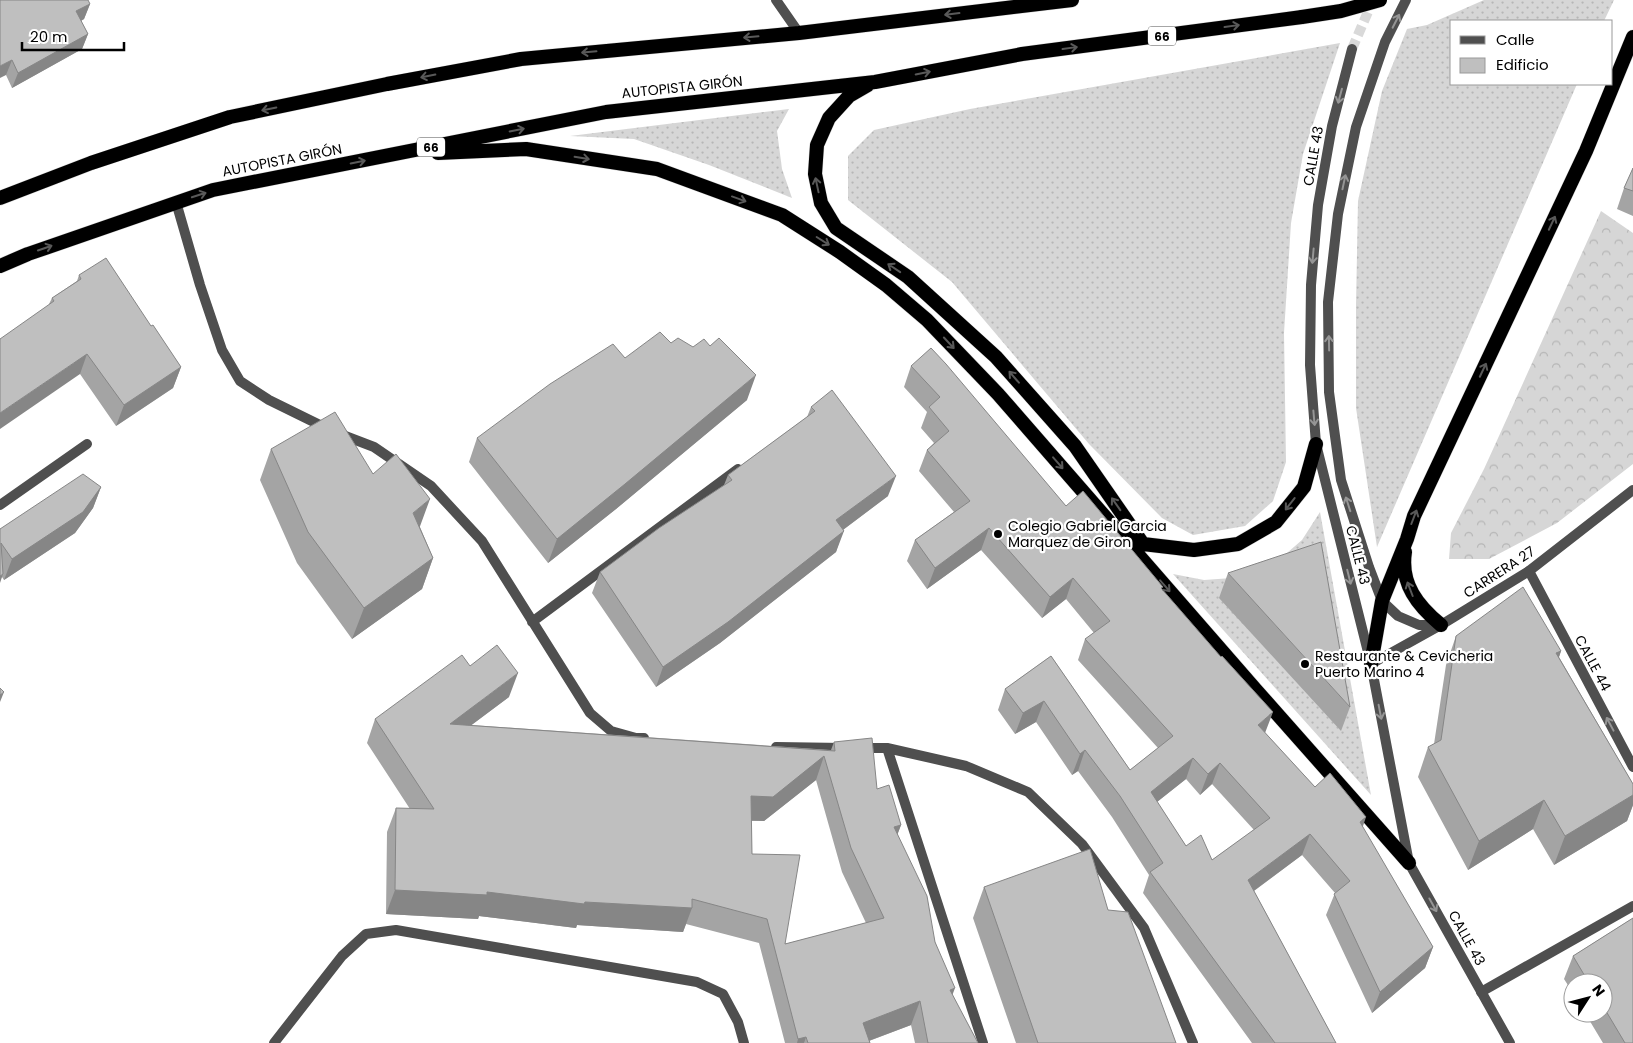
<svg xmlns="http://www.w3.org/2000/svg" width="1633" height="1043" viewBox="0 0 1633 1043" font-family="Poppins,sans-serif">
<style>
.grass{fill:url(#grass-dots)}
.forest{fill:url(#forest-crowns)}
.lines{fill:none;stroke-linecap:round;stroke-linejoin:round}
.tertiary-tunnel{stroke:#d9d9d9;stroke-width:10;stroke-dasharray:10 5;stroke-linecap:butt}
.trunk-casing{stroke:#dbdbdb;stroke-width:15}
.minor{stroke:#4f4f4f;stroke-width:10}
.tertiary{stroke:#4f4f4f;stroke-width:10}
.trunk{stroke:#000;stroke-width:14}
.trunk-bridge-casing{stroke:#dbdbdb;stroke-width:15;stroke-linecap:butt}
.trunk-bridge{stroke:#000;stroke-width:14}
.wall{fill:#a4a4a4;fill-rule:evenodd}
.shaded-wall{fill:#868686}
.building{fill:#bfbfbf;stroke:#868686;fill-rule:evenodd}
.oneway{stroke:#595959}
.oneway2{stroke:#959595}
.poi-dot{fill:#000;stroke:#fff;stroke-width:2}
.labels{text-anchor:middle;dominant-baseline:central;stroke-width:4.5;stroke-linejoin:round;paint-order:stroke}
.shield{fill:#fff;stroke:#4c4c4c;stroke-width:1}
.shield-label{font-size:12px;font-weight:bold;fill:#000}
.street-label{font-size:14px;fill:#000;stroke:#fff}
.poi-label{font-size:14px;fill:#000;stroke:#fff;text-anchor:start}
</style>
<defs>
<pattern id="grass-dots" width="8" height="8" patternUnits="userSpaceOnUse" patternTransform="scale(1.25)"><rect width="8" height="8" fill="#d6d6d6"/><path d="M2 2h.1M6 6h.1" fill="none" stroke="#b6b6b6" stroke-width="1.8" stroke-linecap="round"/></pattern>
<pattern id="forest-crowns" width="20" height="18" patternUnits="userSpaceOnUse" patternTransform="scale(1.25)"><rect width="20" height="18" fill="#d6d6d6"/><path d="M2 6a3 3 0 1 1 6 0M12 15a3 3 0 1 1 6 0" fill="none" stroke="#b6b6b6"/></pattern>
</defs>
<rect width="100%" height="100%" fill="#fff"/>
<path class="grass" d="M1484,0H1614L1604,21H1452V84H1577L1377,547L1356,408V306L1358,201L1382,91L1407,29L1427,25Z
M1340,43L1303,154L1291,223L1284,333L1286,462L1273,501L1245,526L1193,535L1162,518L1089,444L952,282L848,200V156L874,130L970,109Z
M789,109L777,131L782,169L792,198L709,165L634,139L570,136Z
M1320,512L1371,795L1173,574L1204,580L1232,578L1280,559L1302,540Z"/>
<path class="forest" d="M1601,211L1633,233V464L1557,523L1489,559H1449L1451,533L1484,469Z"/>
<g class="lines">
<path class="tertiary-tunnel" d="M1352,49L1373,0"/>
<defs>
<path id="trunk" d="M868,85L849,96L829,118L817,145L815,174L821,203L836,228L908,277L996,357L1075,446L1143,544L1194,550L1238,544L1276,522L1304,487L1316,444
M438,153L526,149L657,169L782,215L840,252L886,285L927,320L998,394L1256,690L1409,863
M0,198L91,163L230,117L387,84L521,59L799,33L1072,0
M0,266L28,254L213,190L606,112L875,82L1022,54L1302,17
M1405,552C1400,584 1418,606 1441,625
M1371,664L1382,601L1407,539L1414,516L1586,151L1633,37"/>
</defs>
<use href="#trunk" class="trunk-casing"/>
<path class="minor" d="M776,0L799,33
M176,202L200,285L222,350L240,381L269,400L326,428
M340,434L374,447L431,486L482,541L590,713L611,731L636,738H644
M0,505L87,444
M1529,571L1633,490
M532,622L738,469
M776,747L844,748
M861,748H887L966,766L1028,792L1082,844L1144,928L1193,1043
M887,748L983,1043
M1481,992L1633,906
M274,1043L342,956L366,934L396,930L697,982L723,994L738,1022L744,1043"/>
<path class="tertiary" d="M1406,0L1385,42L1356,127L1338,214L1328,302L1329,392L1341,480L1369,567L1382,601L1398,616L1419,625H1441
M1352,49L1332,126L1318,205L1311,285L1310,365L1316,444L1371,664L1409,863L1510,1043
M1371,664L1441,625L1529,571L1633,767"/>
<use href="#trunk" class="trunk"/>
<defs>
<path id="trunk-bridge" d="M1302,17L1341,11L1380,0"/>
</defs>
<use href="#trunk-bridge" class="trunk-bridge-casing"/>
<use href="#trunk-bridge" class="trunk-bridge"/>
</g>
<path class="wall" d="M0,0L90,4L84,19L81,21L88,34L82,49L12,88L6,75Z
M1633,168V216L1617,209L1624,188Z
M79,275L151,326L181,367L173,388L116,426L80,374L49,304L52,298L77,281Z
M671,343L747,400L616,509L548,563L469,462L477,438L625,358Z
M911,366L1066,506L1162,590L1265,733L1315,787L1362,827L1433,947L1425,968L1372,1013L1326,915L1335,893L1302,855L1254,891L1336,1043H1252L1143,893L1149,875L1112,817L1078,771L1072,775L1036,722L1015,734L998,710L1005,689L1051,656L1130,770L1158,748L1078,660L1085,639L1094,633L1066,599L1042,618L981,550L927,589L907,561L915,540L954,512L919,471L927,450L934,443L921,428L927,412L904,387ZM1186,779L1200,795L1212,784L1254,830L1212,860L1186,846L1157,802Z
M811,407L888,496L843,530L836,552L720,643L656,687L592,593L600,572L724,485L728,475L807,417Z
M271,449L373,474L420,527L433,558L422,589L352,639L297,563L260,480Z
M101,487L93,508L75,533L4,580L2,577L0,529Z
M1228,573L1350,707L1341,731L1219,598Z
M1456,636L1561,651L1559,657L1633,784V805L1627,821L1554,865L1533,829L1468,870L1418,777L1428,747L1434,744L1446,665Z
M509,697L471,725L831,750L834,742L877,789L901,825L897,835L935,942L952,995L978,1043H915L911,1025L869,1041L870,1043H785L759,943L686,924L683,932L577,925L576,928L479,916L478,919L386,914L387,832L396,808L410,809L367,743L375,719ZM816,780L842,872L866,923L785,944L752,854L751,821H764Z
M984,887L1108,910L1176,1043H1016L973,918Z
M1633,918V1043H1603L1585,1013H1603V983H1573V993L1564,979L1573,956Z"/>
<path class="shaded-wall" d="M90,4L84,19L70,27L76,11Z
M88,34L82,49L12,88L18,73Z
M12,60L6,75L0,78V66Z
M87,354L80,374L0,429V413Z
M181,367L173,388L116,426L124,405Z
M756,375L747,400L616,509L548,563L557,539Z
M896,476L888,496L828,541L836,520Z
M101,487L93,508L75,533L4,580L12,559Z
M430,499L419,529L413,513Z
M989,528L981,550L927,589L935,568Z
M844,531L836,552L720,643L656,687L663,667Z
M433,558L422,589L352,639L364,608Z
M3,574L0,583V576Z
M1073,578L1066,599L1042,618L1050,597Z
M1561,651L1551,680L1556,653Z
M518,673L509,697L441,748L450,724Z
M4,692L0,702V695Z
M1044,701L1036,722L1015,734L1023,713Z
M1273,712L1265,733L1258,725Z
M1085,750L1078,771L1072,775L1080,754Z
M824,756L816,780L764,821L742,820L751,796Z
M1193,758L1186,779L1143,813L1151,792Z
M1220,763L1212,784L1200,795L1208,774Z
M1633,795V805L1627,821L1554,865L1565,836Z
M1544,800L1533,829L1468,870L1479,841Z
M1366,817L1359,838L1360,822Z
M901,825L892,849L894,827Z
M1310,834L1302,855L1240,901L1248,880Z
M395,890L487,892L585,902L692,908L683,932L577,925L576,928L479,916L478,919L386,914Z
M1433,947L1425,968L1372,1013L1380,992Z
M955,988L946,1012L950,990Z
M920,1001L911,1025L863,1043V1023Z
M806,1037L804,1043H797L798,1039Z"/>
<path class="building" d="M0,0H88L90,4L76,11L88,34L18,73L12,60L0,66Z
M1633,168V191L1624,188Z
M106,258L151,326L153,325L181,367L124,405L87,354L0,413V339L54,301L52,298L81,279L79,275Z
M660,332L671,343L678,338L693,347L704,339L710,346L719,338L756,375L625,484L557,539L477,438L550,384L613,344L625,358Z
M931,348L946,364L1066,506L1083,491L1163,587L1161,588L1221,657L1222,656L1273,712L1258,725L1315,787L1330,773L1366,817L1360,822L1433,947L1380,992L1334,894L1350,881L1310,834L1248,880L1336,1043H1275L1150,872L1163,863L1120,796L1085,750L1080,754L1044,701L1023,713L1005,689L1051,656L1130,770L1173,736L1085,639L1110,621L1073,578L1050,597L989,528L935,568L915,540L970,501L927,450L949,431L929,407L940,397L911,366ZM1193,758L1208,774L1220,763L1270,818L1212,860L1201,835L1186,846L1151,792Z
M832,390L896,476L836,520L844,531L728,622L663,667L600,572L659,528L732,480L728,475L815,411L811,407Z
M335,412L373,474L396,454L430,499L413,513L433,558L364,608L308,532L271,449Z
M83,474L101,487L83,512L12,559L1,543L3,574L0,576V529Z
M1321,542L1350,707L1228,573Z
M1523,587L1561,651L1556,653L1633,784V795L1565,836L1544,800L1479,841L1428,747L1441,740L1456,636Z
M497,645L518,673L450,724L835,751L834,742L872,738L877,789L889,785L901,825L894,827L927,896L935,942L955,988L950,990L978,1043H928L920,1001L863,1023L870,1043H808L806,1037L798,1039L767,919L692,899V908L585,902L584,904L487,892V895L395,890L396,808L434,809L375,719L462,655L470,666ZM824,756L851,848L884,918L785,944L800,855L752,854L751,796L773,797Z
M0,688L4,692L0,695Z
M1090,849L1108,910L1128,912L1176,1043H1038L984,887Z
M1633,918V1043H1625L1603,1006V983H1589L1573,956Z"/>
<defs><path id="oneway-shaft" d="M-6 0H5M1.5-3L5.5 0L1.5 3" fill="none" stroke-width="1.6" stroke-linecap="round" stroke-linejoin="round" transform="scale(1.25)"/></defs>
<g class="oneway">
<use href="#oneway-shaft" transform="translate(952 14) rotate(173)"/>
<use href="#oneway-shaft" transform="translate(1232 26) rotate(-8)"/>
<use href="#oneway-shaft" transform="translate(751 37) rotate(175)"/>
<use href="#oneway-shaft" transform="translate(1070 48) rotate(-8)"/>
<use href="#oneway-shaft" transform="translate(589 52) rotate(175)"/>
<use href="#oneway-shaft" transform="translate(923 73) rotate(-11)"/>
<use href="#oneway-shaft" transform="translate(428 76) rotate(169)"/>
<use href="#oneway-shaft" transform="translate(269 109) rotate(168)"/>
<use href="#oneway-shaft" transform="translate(517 130) rotate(-11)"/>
<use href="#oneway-shaft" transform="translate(582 158) rotate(9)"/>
<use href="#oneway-shaft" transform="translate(358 162) rotate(-11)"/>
<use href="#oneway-shaft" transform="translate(817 185) rotate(-102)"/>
<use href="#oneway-shaft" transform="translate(199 195) rotate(-18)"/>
<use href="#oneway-shaft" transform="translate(739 199) rotate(20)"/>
<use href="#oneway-shaft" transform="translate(1552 223) rotate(-65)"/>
<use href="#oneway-shaft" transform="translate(823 241) rotate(32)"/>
<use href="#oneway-shaft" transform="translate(45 248) rotate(-19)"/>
<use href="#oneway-shaft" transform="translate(894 268) rotate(-146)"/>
<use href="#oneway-shaft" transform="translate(949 343) rotate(47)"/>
<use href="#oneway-shaft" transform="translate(1483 370) rotate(-65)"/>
<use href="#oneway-shaft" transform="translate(1014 377) rotate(-131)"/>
<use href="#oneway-shaft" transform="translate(1058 463) rotate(49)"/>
<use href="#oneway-shaft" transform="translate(1116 504) rotate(-125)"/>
<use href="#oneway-shaft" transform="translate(1290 504) rotate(128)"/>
<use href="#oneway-shaft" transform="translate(1414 517) rotate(-69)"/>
<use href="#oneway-shaft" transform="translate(1165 586) rotate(49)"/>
<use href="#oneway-shaft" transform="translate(1410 589) rotate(-111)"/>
</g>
<g class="oneway2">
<use href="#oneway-shaft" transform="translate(1396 21) rotate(-63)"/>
<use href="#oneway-shaft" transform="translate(1340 96) rotate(105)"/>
<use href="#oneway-shaft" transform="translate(1344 182) rotate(-78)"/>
<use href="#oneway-shaft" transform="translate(1313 256) rotate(95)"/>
<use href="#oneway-shaft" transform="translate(1329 343) rotate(-91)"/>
<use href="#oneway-shaft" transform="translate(1314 418) rotate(85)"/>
<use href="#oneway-shaft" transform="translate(1348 504) rotate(-108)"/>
<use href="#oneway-shaft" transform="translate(1349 577) rotate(76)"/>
<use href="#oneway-shaft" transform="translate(1380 712) rotate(79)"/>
<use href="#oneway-shaft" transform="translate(1610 724) rotate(-118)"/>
<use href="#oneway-shaft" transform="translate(1433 905) rotate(61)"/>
</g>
<g class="poi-dot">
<circle cx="998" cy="534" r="5"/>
<circle cx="1305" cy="664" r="5"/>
</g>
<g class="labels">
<g class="shield">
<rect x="1148" y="26.5" width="28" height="19" rx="4"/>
<rect x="417" y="137.5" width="28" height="19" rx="4"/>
</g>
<g class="shield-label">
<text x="1162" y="36">66</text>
<text x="431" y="147">66</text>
</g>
<g class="street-label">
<text transform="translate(682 87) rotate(-6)">AUTOPISTA GIRÓN</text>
<text transform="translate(1313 156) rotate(-80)">CALLE 43</text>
<text transform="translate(282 160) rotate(-11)">AUTOPISTA GIRÓN</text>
<text transform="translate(1358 555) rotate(76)">CALLE 43</text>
<text transform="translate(1499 572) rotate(-33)">CARRERA 27</text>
<text transform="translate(1593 663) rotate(62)">CALLE 44</text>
<text transform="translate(1467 938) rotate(61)">CALLE 43</text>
</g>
<g class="poi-label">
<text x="1008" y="526">Colegio Gabriel Garcia<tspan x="1008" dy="16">Marquez de Giron</tspan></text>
<text x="1315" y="656">Restaurante &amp; Cevicheria<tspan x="1315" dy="16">Puerto Marino 4</tspan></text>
</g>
</g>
<rect x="1450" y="20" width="162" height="65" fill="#ffffff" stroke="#999999"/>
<rect x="1460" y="36" width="25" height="8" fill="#4f4f4f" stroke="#999999"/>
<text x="1496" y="45" font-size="15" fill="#000000">Calle</text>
<rect x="1460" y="58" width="25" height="15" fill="#bfbfbf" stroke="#999999"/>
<text x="1496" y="70" font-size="15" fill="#000000">Edificio</text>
<g transform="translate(1588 998) rotate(54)"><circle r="24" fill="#ffffff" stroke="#999999"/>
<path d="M0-4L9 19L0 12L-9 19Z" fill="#000000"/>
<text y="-8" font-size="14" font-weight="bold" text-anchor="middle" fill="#000000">N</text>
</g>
<path d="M22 42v8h102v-8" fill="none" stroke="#000000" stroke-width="2.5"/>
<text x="30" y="42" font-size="15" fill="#000000" stroke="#ffffff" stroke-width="4" paint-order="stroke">20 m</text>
</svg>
